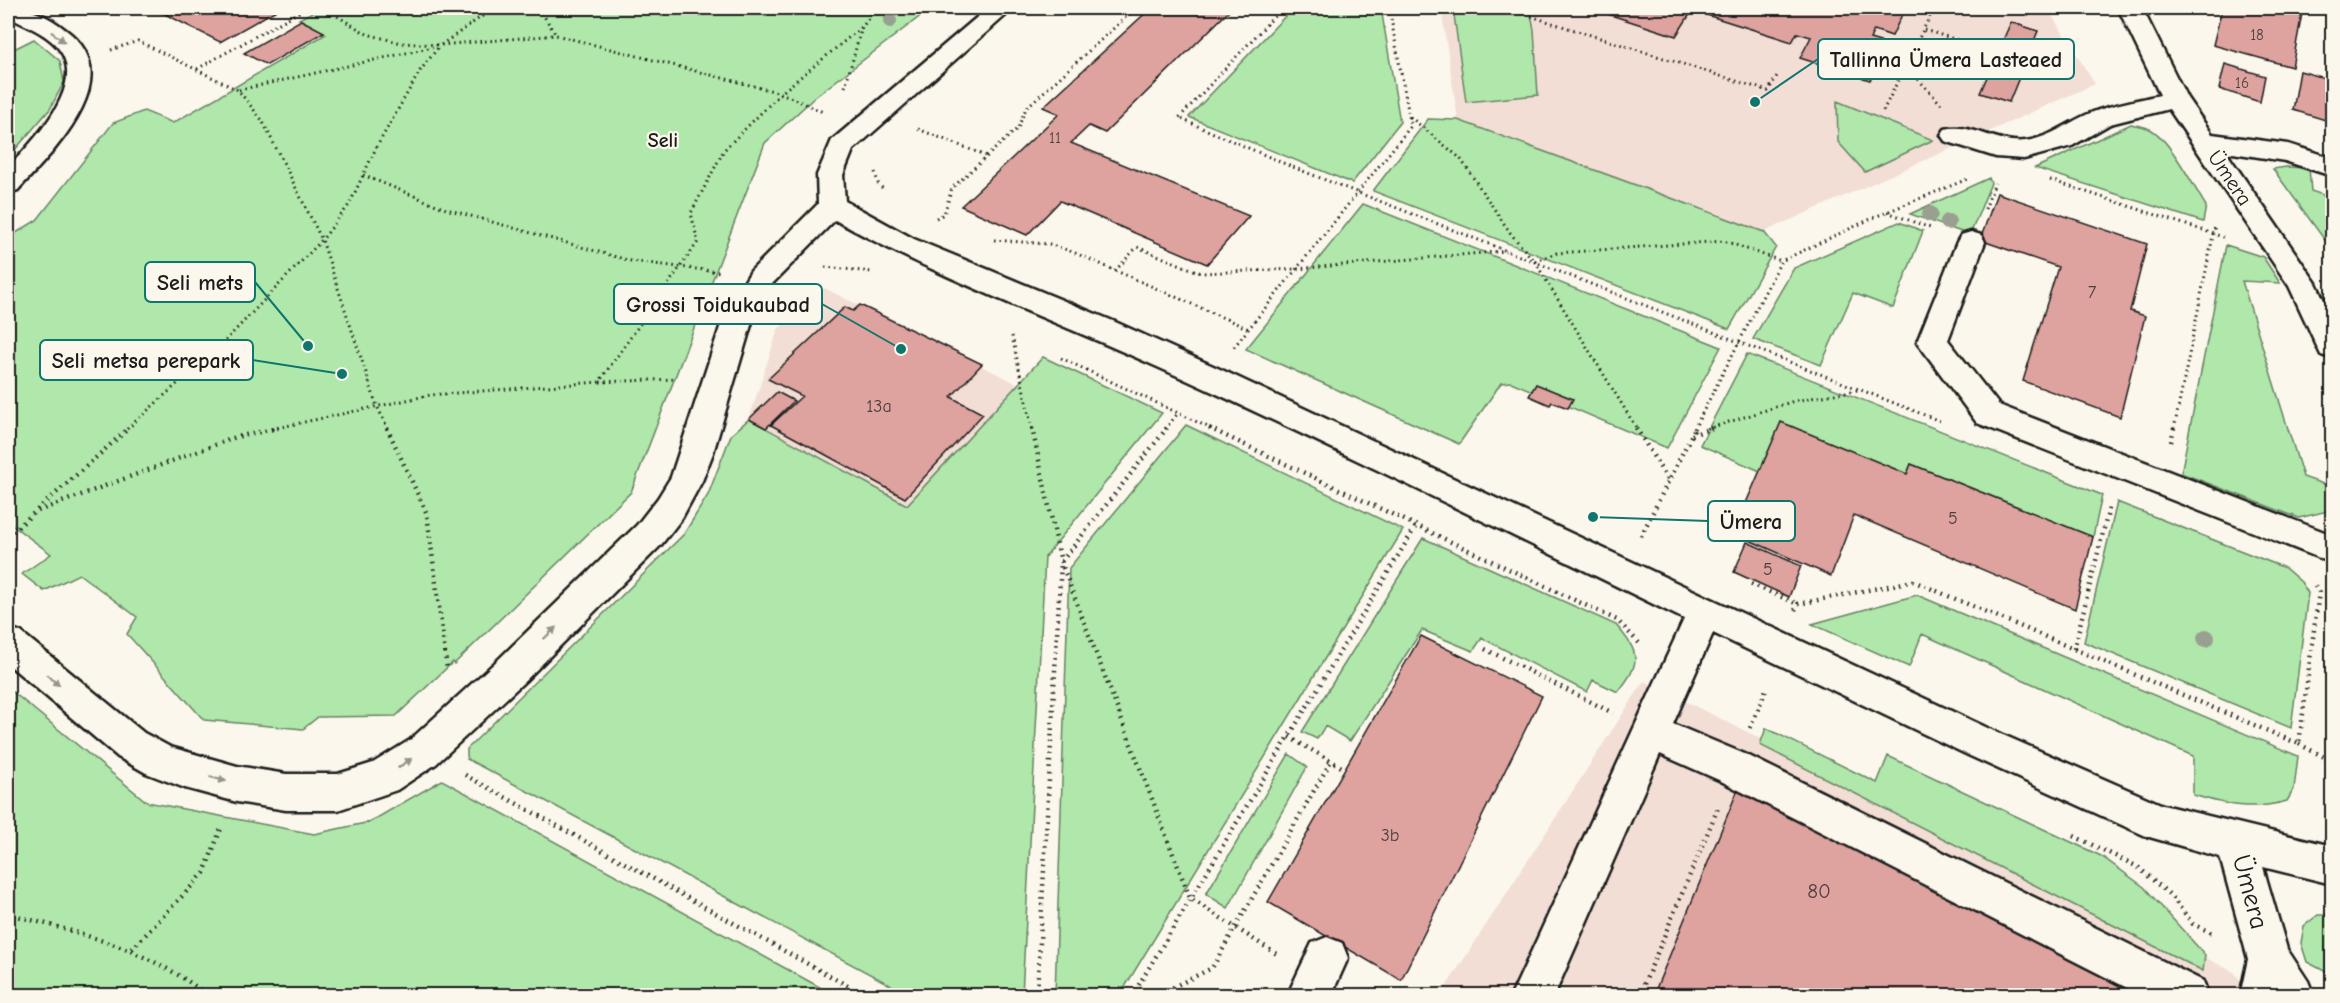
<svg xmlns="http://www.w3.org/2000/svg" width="2340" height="1003" viewBox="0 0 2340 1003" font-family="'Comic Neue',sans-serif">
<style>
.built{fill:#f2ded5}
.green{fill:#b0e7aa;stroke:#668263;stroke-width:1.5}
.building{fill:#dea39f;stroke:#1c1c1c;stroke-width:1.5}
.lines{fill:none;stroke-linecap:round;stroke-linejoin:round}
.minor-casing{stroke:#1c1c1c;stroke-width:5}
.path-far1{stroke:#1c1c1c;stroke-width:3;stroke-dasharray:1.5 4;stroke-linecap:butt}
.path{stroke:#1c1c1c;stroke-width:4.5;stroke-dasharray:1.5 5;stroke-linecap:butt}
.minor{fill:#fbf7ec;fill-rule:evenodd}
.tree{fill:#99a091}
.oneway{fill:#97948e}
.labels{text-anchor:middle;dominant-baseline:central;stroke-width:4.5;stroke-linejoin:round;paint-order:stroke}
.far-number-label{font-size:15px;fill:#4c3e3d}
.number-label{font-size:18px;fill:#4c3e3d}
.far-quarter-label{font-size:20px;font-weight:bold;fill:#1c1c1c;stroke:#fbf7ec}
.street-label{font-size:21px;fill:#1c1c1c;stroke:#fbf7ec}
.near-number-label{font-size:21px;fill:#4c3e3d}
.near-street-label{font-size:26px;fill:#1c1c1c;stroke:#fbf7ec}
.leader{fill:none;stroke:#0f766e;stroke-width:2}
.callout-dot{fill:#0f766e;stroke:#fbf7ec;stroke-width:2}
.callout{fill:#fbf7ec;stroke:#0f766e;stroke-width:2}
.callout-label{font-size:22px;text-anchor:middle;font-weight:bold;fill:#1c1c1c}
</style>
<rect width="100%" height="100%" fill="#fbf7ec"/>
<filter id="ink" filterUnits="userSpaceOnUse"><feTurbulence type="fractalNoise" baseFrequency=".0167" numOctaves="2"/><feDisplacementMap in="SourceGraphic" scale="12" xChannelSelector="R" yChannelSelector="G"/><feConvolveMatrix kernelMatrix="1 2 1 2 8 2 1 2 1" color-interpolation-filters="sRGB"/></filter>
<g filter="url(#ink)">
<path class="built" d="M1441,8H2047L2095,84L1764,232L1458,120Z
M824,288L1018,384L907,505L749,419L778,329Z
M1644,681L2234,972L2250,995L1440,996Z"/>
<path class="green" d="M320,8H931L815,97L765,143L631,492L454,664L453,662L396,716L318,717L303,729L204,720L127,634L137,617L79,574L44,591L22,574L51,554L8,522V238L37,220L113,123L144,111L173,123L326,34L299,19Z
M1293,8H1381L1400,122L1352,183L1189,117Z
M1453,8H1530L1534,30L1538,95L1466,102Z
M34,39L60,61L64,82L50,109L8,158V52Z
M1837,101L1933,140L1865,172L1838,142Z
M1428,119L1458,120L1764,232L1776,247L1729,329L1373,191Z
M2131,124C2137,126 2144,126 2150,129C2169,138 2194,187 2206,206L2203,222L2035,168Z
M2286,167L2309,168L2311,191L2332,198V250L2273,169Z
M1989,178L1991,183L1970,235L1910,214Z
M1363,204L1721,347L1667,448L1511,382L1501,383L1459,444L1246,349Z
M1899,222L1923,231L1893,308L1853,293L1821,365L1753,339L1794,268Z
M2226,245L2263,257L2280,283L2242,281L2303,477L2332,487V510L2299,518L2181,473Z
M1747,354L2102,495L2093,537L1911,464L1907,474L1781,423L1760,471L1700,445Z
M1043,357L1162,413L1045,557L1022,995H909L467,759V749L684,534L708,495L731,435L749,419L907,505Z
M1186,425L1403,530L1120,995H1055L1069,568Z
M2117,502L2285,568L2301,582L2308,593L2291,728L2084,642Z
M1423,538L1616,625C1640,653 1642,662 1618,692L1593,680L1587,692L1482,638L1473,651L1422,630L1350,741L1325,726L1317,739L1302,732Z
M1917,595L2298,756L2294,789L2287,801C2252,811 2227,805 2193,795V756L1922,634L1909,667L1812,624Z
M8,688L147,802L314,834L370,822L442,780L834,995H8Z
M1766,728L1877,783L1888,756L2101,856L2144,887L2205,955L2203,971L1760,745Z
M1289,754L1307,767L1228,908L1206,894Z
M2318,915H2332V975L2307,962L2301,943L2304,926Z"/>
<path class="building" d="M153,8H280L220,42Z
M1151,8H1232L1105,133L1089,126L1071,143L1249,216L1207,264L1060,201L1027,235L961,206L1059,114L1043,107Z
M1589,8H1694L1676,36Z
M1712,8H1905L1892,36L1874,30L1870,39L1887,44L1870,80L1800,58L1811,37L1797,33L1792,42L1707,15Z
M2222,8H2303L2292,67L2213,45Z
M301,20L324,32L267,65L244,53Z
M2011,22L2038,31L2009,102L1980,93Z
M2225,64L2265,76L2260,102L2219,89Z
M2300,71L2332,80V122L2293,110Z
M1997,193L2147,244L2130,311L2145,316L2120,417L2023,381L2058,267L1980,240Z
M860,305L982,364L951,397L983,414L905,498L771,425L802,396L768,379L845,307L853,311Z
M1536,384L1573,399L1568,408L1552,402L1550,405L1529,396Z
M777,392L794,401L766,428L749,419Z
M1781,422L1907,474L1911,464L2093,537L2075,609L1854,515L1831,576L1733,533Z
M1747,542L1801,566L1789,597L1734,572Z
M1421,636L1542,696L1401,980L1268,902Z
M1739,787L2144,996H1653Z"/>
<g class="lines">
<defs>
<path id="minor" d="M8,8C31,8 47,15 66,30C130,77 53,152 18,190L8,193V168C32,142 88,86 59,49C47,33 24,25 8,17Z
M988,8H1014L853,150L843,175L845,201L914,239L1113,321L1222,370L1994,731L2163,805L2332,846V884L2263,867L2287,949L2308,981L2314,996H2240L2248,959L2220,857L2146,836L1968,755L1713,633L1673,724L1747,755L2203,981L2209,996H2143L1721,781L1660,754L1554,996H1511L1684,619C1517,538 1351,455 1182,378C1067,325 946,282 835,220L771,285L754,315L713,453L702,481L682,518L661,545L526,680L436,764L397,790L338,810H286L237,802L185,788L146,773L118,757L8,664V627L21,632L144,733L170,747L237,766L286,774H338L373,763L410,740L500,658L637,525L658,498L671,477L724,315L751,271L818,204L817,175L832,140Z
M2118,8H2142L2187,98L2212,134L2288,144L2332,158V176L2285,161L2226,152L2316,283L2332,317V358L2321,355L2289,286L2169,109L2110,124L2072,146L2024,159L1996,157L1945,141L1941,135L1945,129C1971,122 1998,145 2026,141C2053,137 2069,121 2093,112C2114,104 2138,100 2160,95Z
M1971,232L1981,235L1985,242L1948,340L1999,405L2332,535V563L1977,423L1917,342L1957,242L1961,235Z
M1327,937L1342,943L1348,958L1331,996H1287L1312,943Z"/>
</defs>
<use href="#minor" class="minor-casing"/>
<path class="path-far1" d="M330,8L337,16L367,34L401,43L440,45L556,35L781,93L823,112
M539,8L556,35
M1282,8L1179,118L1290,166L1940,421
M1505,8L1768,91L1777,76
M1924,30L1998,52
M441,45L494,8
M111,50L138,41L238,90L262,120L322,240L377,406L388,429
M197,69L306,8
M1905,69L1917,78L1941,104
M845,87L862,27
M239,90L433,47
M1883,111L1934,8
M1410,117L1460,158L1511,234L1535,262L1637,429
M918,129L987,156
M875,172L878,183L883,189
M363,175L446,209L631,261L720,272
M2050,180L2223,237
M1985,209L1995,183
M1887,212L1933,229
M936,218L944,214L952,188L1018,128L1026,108L1136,8
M994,240L1049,244L1073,252L1249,329
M1535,261L1557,253L1724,241L1781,261
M825,267L872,272
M1115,271L1137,247L1201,273L1296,269L1506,251
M1012,336L1032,429
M1234,347L1411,126L1389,8
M1061,358L1212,429
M600,382L676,379
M127,429L223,343L322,240L349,205L376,148L420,71L440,45
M272,429L430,395L599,382L698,242L691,213L724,150L781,93L863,26L876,8
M1165,429L1179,412
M1694,429L1781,261L1877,216L1970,178
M1707,429L1794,401L1858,390
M2174,429L2215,226"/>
<path class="path" d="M387,428L427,514L447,669
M1032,428L1061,562L1190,898L1278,955
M1209,428L1617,620L1641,645
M1636,428L1668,480
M1692,435L1712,428
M2171,442L2174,428
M38,511L236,437L278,428
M8,536L129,428
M1641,536L1695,428
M1751,584L1798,604
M1795,610L1798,604L1913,581L2299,744L2319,592L2315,586
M1485,649L1613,713
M2074,649L2110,504
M1750,728L1766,690
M1289,737L1345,769
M2299,744L2332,761
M465,775L866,996
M2074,836L2138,867L2170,895L2193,924L2212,933
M8,911L13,915C83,934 151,950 208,996
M132,949L204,873L222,826
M1037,996L1061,562L1167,428
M1132,996L1416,526
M1155,996L1212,968L1331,761
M1639,996L1718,808"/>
<use href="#minor" class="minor"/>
</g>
<g class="tree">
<circle cx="890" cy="21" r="7"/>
<circle cx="1930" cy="214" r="8"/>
<circle cx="1948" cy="222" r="8"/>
<circle cx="2206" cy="638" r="9"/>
</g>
<defs><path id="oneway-solid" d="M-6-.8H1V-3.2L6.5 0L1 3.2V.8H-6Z" transform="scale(1.5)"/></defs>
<g class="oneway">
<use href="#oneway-solid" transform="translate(58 37) rotate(37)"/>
<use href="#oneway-solid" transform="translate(550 633) rotate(-44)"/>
<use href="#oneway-solid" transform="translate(53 680) rotate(40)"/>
<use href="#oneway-solid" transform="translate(405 763) rotate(-33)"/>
<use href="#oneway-solid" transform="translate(218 779) rotate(15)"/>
</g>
</g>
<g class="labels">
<g class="far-number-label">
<text x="2257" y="35">18</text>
<text x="2242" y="83">16</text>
<text x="1055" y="138">11</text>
</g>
<g class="number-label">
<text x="2092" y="292">7</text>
<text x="879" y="406">13a</text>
<text x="1953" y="518">5</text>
<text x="1768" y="569">5</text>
<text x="1390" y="835">3b</text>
</g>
<g class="far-quarter-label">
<text x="663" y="140">Seli</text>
</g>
<g class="street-label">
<text transform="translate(2230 178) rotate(56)">Ümera</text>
</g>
<g class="near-number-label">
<text x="1819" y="891">80</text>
</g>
<g class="near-street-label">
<text transform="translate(2250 892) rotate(75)">Ümera</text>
</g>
</g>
<path class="leader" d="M1755 102L1818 59M308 346L255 282M901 349L822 304M342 374L253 360M1593 517L1708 521"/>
<g class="callout-dot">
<circle cx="1755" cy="102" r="6"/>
<circle cx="308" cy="346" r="6"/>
<circle cx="901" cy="349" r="6"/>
<circle cx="342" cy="374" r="6"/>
<circle cx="1593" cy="517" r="6"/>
</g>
<g class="callout">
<rect x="1818" y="39" width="256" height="40" rx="6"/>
<rect x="145" y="262" width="110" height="40" rx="6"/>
<rect x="614" y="284" width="208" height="40" rx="6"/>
<rect x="40" y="340" width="213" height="40" rx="6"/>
<rect x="1708" y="501" width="87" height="40" rx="6"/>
</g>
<g class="callout-label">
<text x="1946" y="67">Tallinna Ümera Lasteaed</text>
<text x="200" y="290">Seli mets</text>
<text x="718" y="312">Grossi Toidukaubad</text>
<text x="146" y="368">Seli metsa perepark</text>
<text x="1751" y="529">Ümera</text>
</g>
<rect width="2340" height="1003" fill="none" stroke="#fbf7ec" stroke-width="30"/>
<rect x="15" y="15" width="2310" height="973" fill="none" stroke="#1c1c1c" stroke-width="2" filter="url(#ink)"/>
</svg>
